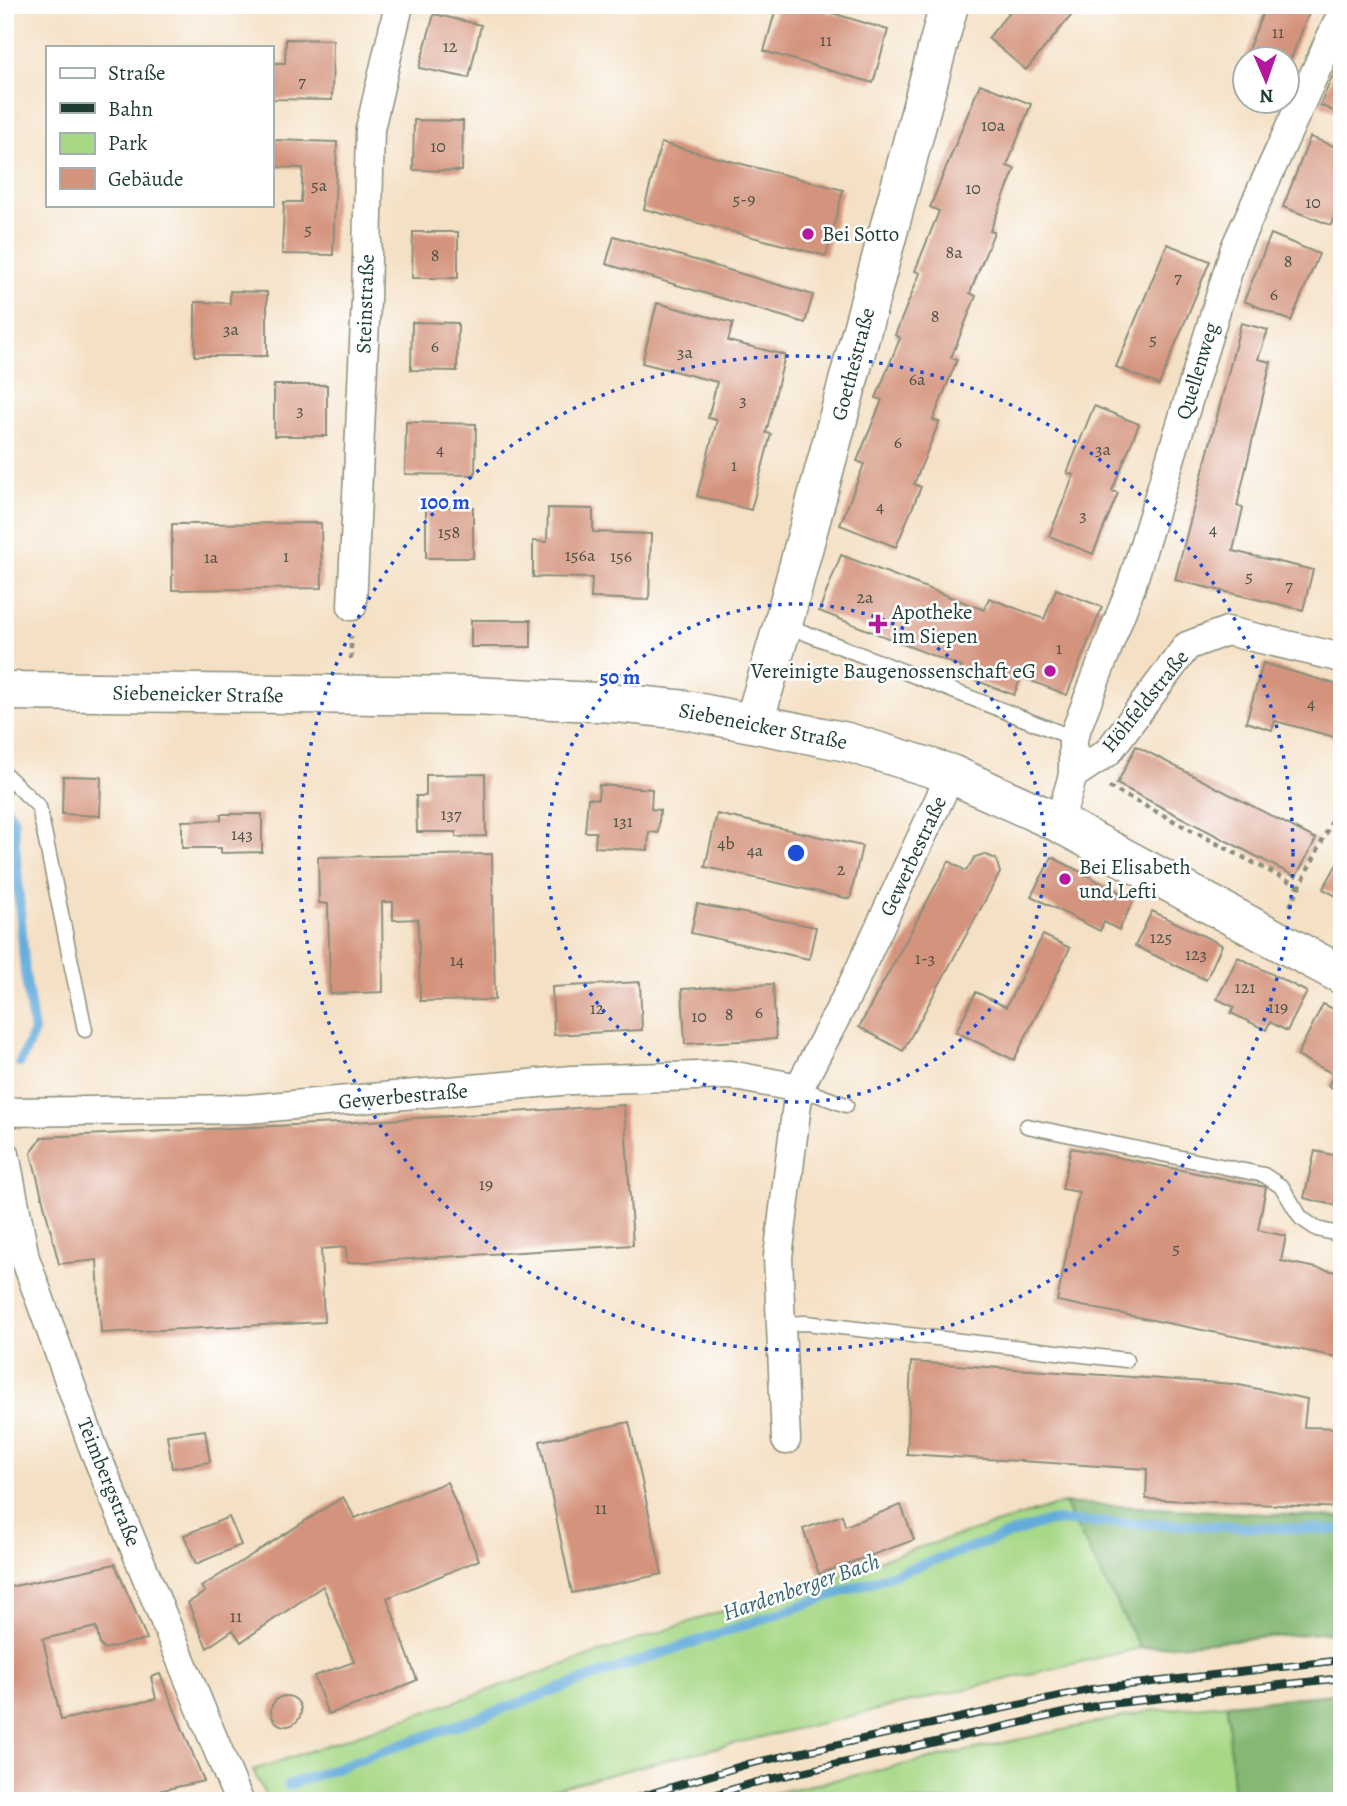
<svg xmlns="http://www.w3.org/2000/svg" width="1347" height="1806" viewBox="0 0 1347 1806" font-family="Alegreya,serif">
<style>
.green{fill:#a7d886;stroke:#638a5d;stroke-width:2}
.forest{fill:#85b873;stroke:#527a54;stroke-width:2}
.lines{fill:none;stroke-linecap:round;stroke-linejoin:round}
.stream{stroke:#64abdb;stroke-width:10}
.building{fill:#d4937b}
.lane-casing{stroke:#8a8e7c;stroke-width:17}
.street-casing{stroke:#8a8e7c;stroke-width:31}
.secondary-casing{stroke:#8a8e7c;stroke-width:41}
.path{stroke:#8a8e7c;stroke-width:4.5;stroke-dasharray:5 5;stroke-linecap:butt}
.lane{stroke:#fff;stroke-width:14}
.street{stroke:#fff;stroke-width:28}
.secondary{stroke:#fff;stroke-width:38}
.rail-casing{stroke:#1f3d34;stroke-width:8}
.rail{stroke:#fff;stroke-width:5;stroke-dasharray:16;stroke-linecap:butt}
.ring{fill:none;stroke:#1d4ed8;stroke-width:3.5;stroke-dasharray:3.5 7}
.poi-dot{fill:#b5179e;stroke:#fff;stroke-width:2.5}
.labels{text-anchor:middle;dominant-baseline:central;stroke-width:5;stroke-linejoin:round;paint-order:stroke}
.number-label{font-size:18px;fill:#4c5246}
.poi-label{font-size:21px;fill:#1f3d34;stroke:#fff;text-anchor:start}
.street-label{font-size:21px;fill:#1f3d34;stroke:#fff}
.water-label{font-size:23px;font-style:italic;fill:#37646e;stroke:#fff}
.centre{fill:#1d4ed8;stroke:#fff;stroke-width:3.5}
.ring-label{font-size:21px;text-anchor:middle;font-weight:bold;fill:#1d4ed8;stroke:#fff;stroke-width:5;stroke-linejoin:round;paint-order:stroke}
</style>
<rect width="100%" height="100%" fill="#fff"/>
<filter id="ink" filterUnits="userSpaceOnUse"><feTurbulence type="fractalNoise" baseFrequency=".0143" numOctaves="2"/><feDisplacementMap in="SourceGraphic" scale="14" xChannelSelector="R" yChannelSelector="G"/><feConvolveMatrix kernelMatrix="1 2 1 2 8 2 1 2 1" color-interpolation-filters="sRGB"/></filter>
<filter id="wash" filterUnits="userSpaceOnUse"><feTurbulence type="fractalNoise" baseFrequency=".00686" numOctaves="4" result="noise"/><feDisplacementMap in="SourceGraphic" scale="28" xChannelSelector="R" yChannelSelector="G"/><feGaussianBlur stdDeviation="1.57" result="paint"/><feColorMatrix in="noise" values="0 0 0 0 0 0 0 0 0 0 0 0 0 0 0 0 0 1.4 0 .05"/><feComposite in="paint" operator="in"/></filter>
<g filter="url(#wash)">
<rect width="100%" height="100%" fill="#f4e0c4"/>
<path class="green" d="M1064,1503L1140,1648L690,1754L506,1801H268L253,1770L817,1579Z
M1227,1704L1234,1801H737L1150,1711Z"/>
<path class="forest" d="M1064,1503L1342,1518V1631L1140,1648Z
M1342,1693V1801H1234L1227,1704Z"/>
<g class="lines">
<path class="stream" d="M5,807L13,818L25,973L34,1031L20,1063
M288,1785L595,1676L1049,1521L1342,1530"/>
</g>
<g id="blocks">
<path class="building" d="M777,5H806L888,30L873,83L764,51Z
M1015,5H1080L1026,70L988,38Z
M1266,5H1312L1288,66V60H1244Z
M434,14L481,25L469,78L419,68Z
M286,39L333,40L332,100L271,99V63H285Z
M1339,61L1342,62V115L1320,105Z
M980,84L1031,104L1007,166L1015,169L990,231L994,232L970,293L976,296L951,358L957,360L933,420L939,422L914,484L921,487L896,547L840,525L864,464L857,461L882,400L876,398L900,338L895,335L920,273L915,271L939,211L930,207Z
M414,120L463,121L462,171L413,170Z
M1310,137L1342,149V197L1331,225L1283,207Z
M274,140L337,142L333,255L282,254L284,202H301L303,168L273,167Z
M661,143L843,190L826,256L644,209Z
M413,232H458V278H412Z
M1271,234L1319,254L1291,321L1244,301Z
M614,236L813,295L805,323L606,264Z
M1167,244L1210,261L1159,385L1116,367Z
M230,291L267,292V356H195V302L230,303Z
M657,303L733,323L728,341L785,355L766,433L771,434L751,510L697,496L717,420L708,418L717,382L642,363Z
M412,322L458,323L457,371L411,370Z
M1241,323L1268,330L1258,359L1271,362L1237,506L1243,508L1233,551L1313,570L1303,610L1175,580Z
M274,385H327V436H274Z
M1094,406L1139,424L1112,491L1118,493L1093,554L1049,536L1074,475L1067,473Z
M406,422L476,424L475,475L405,474Z
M426,507H473V558H426Z
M548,508L593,509V532L651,534L649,600L591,598L592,578L533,577V541L547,542Z
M321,523L322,588L172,590V524Z
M841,555L984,610L989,598L1044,619L1056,589L1102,607L1067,695L1021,677L1014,695L959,674L962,667L819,611Z
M471,620H531V647H471Z
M1263,663L1342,686V739L1275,721L1272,730L1246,722Z
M1136,746L1316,839L1296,877L1117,784Z
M485,774L486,836L456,837V832H417L416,796H426V775Z
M63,776L101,777L100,816L62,814Z
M599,785L652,789L651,809L660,810L658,833L649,832L648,850L595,847L596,832H585L588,798L598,799Z
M221,814H262V852L221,853V848H182V821L221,820Z
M717,814L862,846L850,899L705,867Z
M492,854L495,1000L420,1001L418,919L393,920V902H382L383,992L330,994L328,904L319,903L318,857Z
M984,854L996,859L1000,873L903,1051L859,1027L949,861L966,871L975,857Z
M1342,855V899L1323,889Z
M1052,857L1134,900L1119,930L1104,922L1100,931L1031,896Z
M697,904L816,927L809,959L691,933Z
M1152,911L1222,945L1206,980L1135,946Z
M1043,935L1070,948L1014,1060L956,1032L976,992L1006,1007Z
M1238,957L1307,992L1287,1031L1270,1022L1266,1030L1231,1013L1234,1007L1217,999Z
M640,982L642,1030L554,1035L552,987Z
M773,984L776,1039L685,1044L682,989Z
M1323,1004L1342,1013V1092L1328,1086L1334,1074L1297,1056Z
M624,1105L633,1245L347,1263L346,1247L321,1249L324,1322L101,1333L97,1260L59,1264L31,1153L42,1137L338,1123Z
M1071,1148L1266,1187L1258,1230L1286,1236L1281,1261L1342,1273V1358L1057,1301L1079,1192L1062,1189Z
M1315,1151L1342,1157V1207L1304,1198Z
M911,1362L1234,1384L1307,1399L1304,1427L1342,1428V1508L1146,1499L1147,1469L907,1454Z
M629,1422L662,1574L572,1593L540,1441Z
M205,1430L210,1462L172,1468L167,1435Z
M447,1482L479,1560L387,1598L417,1680L377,1698L328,1714L314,1676L354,1662L323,1586L241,1642L233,1630L207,1648L188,1603L205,1592L201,1587L343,1497L355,1518Z
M901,1505L914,1540L819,1574L803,1529L842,1515L845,1526Z
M229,1517L241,1545L196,1564L184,1535Z
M115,1564L147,1639L104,1649L100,1645L96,1627L43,1639L61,1720L156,1699L151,1677L160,1674L204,1781L111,1801H5V1588Z
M271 1711a15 15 0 1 1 30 0a15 15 0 1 1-30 0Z"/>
</g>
</g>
<g filter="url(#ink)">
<use href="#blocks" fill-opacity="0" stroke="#8a8e7c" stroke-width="2"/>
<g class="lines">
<defs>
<path id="lane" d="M785,625L1073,738
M5,774L39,807L85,1030
M799,1088L846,1105
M1027,1126L1264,1175L1282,1187L1301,1218L1317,1229L1342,1235
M781,1324L806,1323L1126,1360"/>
<path id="street" d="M352,606L366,299L370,129L399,5
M1073,775L1108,752L1187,646L1227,631L1342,658
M1059,823L1073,775V738L1131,587L1235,248L1342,13
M5,1112L248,1109L572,1080L730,1075L799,1088
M5,1154L25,1258L93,1447L239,1801
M786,1440L778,1257L799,1088L851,988L951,774"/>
<path id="secondary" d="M5,691L472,696L616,703L686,710L847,742L951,774L1059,823L1342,975
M754,722L783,624L949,5"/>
</defs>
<use href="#lane" class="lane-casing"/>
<use href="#street" class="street-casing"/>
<use href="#secondary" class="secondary-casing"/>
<path class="path" d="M351,659V636
M1109,787L1300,887
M1290,906L1342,801"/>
<use href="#lane" class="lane"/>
<use href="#street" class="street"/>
<use href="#secondary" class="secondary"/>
<defs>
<path id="rail" d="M626,1801L748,1764L1092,1689L1342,1660
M693,1801L753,1783L1100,1705L1342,1678"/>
</defs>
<use href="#rail" class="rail-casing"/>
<use href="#rail" class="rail"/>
</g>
</g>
<g class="ring">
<circle cx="796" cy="853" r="249"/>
<circle cx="796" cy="853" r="497"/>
</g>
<g class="poi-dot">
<circle cx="808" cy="234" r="7"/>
<path d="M874.5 613.5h7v7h7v7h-7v7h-7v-7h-7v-7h7z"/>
<circle cx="1050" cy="671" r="7"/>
<circle cx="1065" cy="879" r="7"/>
</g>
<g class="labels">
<g class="number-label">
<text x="1278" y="32">11</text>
<text x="826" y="40">11</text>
<text x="450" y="46">12</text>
<text x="302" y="81">7</text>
<text x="993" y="125">10a</text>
<text x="438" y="146">10</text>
<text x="319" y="185">5a</text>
<text x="973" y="188">10</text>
<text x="744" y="199">5-9</text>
<text x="1313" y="202">10</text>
<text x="308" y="229">5</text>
<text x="954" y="252">8a</text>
<text x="435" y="255">8</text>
<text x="1288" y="261">8</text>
<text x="1178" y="277">7</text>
<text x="1274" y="294">6</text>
<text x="935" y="316">8</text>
<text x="231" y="329">3a</text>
<text x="1153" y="339">5</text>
<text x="435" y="346">6</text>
<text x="685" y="352">3a</text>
<text x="917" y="379">6a</text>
<text x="743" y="400">3</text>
<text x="300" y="410">3</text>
<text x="898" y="442">6</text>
<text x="440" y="449">4</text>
<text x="1103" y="449">3a</text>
<text x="734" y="465">1</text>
<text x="880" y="506">4</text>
<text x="1083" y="515">3</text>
<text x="1213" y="529">4</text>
<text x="449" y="532">158</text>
<text x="580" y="555">156a</text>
<text x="286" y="556">1</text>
<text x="621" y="556">156</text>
<text x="211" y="557">1a</text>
<text x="1249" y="576">5</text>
<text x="1289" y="585">7</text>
<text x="865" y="597">2a</text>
<text x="1059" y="648">1</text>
<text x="1311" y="703">4</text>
<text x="451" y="814">137</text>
<text x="623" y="821">131</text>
<text x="242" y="834">143</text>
<text x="726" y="843">4b</text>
<text x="755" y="850">4a</text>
<text x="841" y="869">2</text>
<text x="1161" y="937">125</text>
<text x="1196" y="954">123</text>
<text x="925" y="958">1-3</text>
<text x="457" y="960">14</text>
<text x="1245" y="987">121</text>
<text x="1278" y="1007">119</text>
<text x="597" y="1008">12</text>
<text x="759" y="1012">6</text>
<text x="729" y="1014">8</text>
<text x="699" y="1016">10</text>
<text x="486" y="1184">19</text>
<text x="1176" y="1248">5</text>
<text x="601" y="1508">11</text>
<text x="236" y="1616">11</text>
</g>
<g class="poi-label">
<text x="822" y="234">Bei Sotto</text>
<text x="892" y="612">Apotheke<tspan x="892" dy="24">im Siepen</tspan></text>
<text x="1036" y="671" text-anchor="end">Vereinigte Baugenossenschaft eG</text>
<text x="1079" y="867">Bei Elisabeth<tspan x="1079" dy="24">und Lefti</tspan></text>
</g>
<g class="street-label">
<text transform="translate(365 304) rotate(-88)">Steinstraße</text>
<text transform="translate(853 364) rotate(-75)">Goethestraße</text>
<text transform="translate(1197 371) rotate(-73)">Quellenweg</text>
<text transform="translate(198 694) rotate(1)">Siebeneicker Straße</text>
<text transform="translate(1145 701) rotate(-51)">Höhfeldstraße</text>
<text transform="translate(763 726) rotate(11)">Siebeneicker Straße</text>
<text transform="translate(913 856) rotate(-65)">Gewerbestraße</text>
<text transform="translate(403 1096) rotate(-5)">Gewerbestraße</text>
<text transform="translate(109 1482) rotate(68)">Teimbergstraße</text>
</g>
<g class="water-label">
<text transform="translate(801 1587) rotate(-19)">Hardenberger Bach</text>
</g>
</g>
<circle cx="796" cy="853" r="10" class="centre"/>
<g class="ring-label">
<text x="445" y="509">100 m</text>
<text x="620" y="684">50 m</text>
</g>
<rect width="1347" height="1806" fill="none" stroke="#fff" stroke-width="28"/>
<rect x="46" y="46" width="228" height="161" fill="#ffffff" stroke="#a5b1ae" stroke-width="2"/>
<rect x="60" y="68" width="35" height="10" fill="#ffffff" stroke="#a5b1ae" stroke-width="2"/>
<text x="108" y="80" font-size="21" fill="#1f3d34">Straße</text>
<rect x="60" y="103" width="35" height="10" fill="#1f3d34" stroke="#a5b1ae" stroke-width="2"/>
<text x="108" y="116" font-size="21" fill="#1f3d34">Bahn</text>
<rect x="60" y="133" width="35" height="21" fill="#a7d886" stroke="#a5b1ae" stroke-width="2"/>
<text x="108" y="150" font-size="21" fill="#1f3d34">Park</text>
<rect x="60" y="168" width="35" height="21" fill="#d4937b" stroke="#a5b1ae" stroke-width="2"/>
<text x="108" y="186" font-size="21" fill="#1f3d34">Gebäude</text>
<g transform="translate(1266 80) rotate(178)"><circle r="33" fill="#ffffff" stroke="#a5b1ae" stroke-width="2"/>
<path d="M0-5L12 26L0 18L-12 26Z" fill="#b5179e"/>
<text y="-10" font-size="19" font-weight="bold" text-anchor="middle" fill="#1f3d34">N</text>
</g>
</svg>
